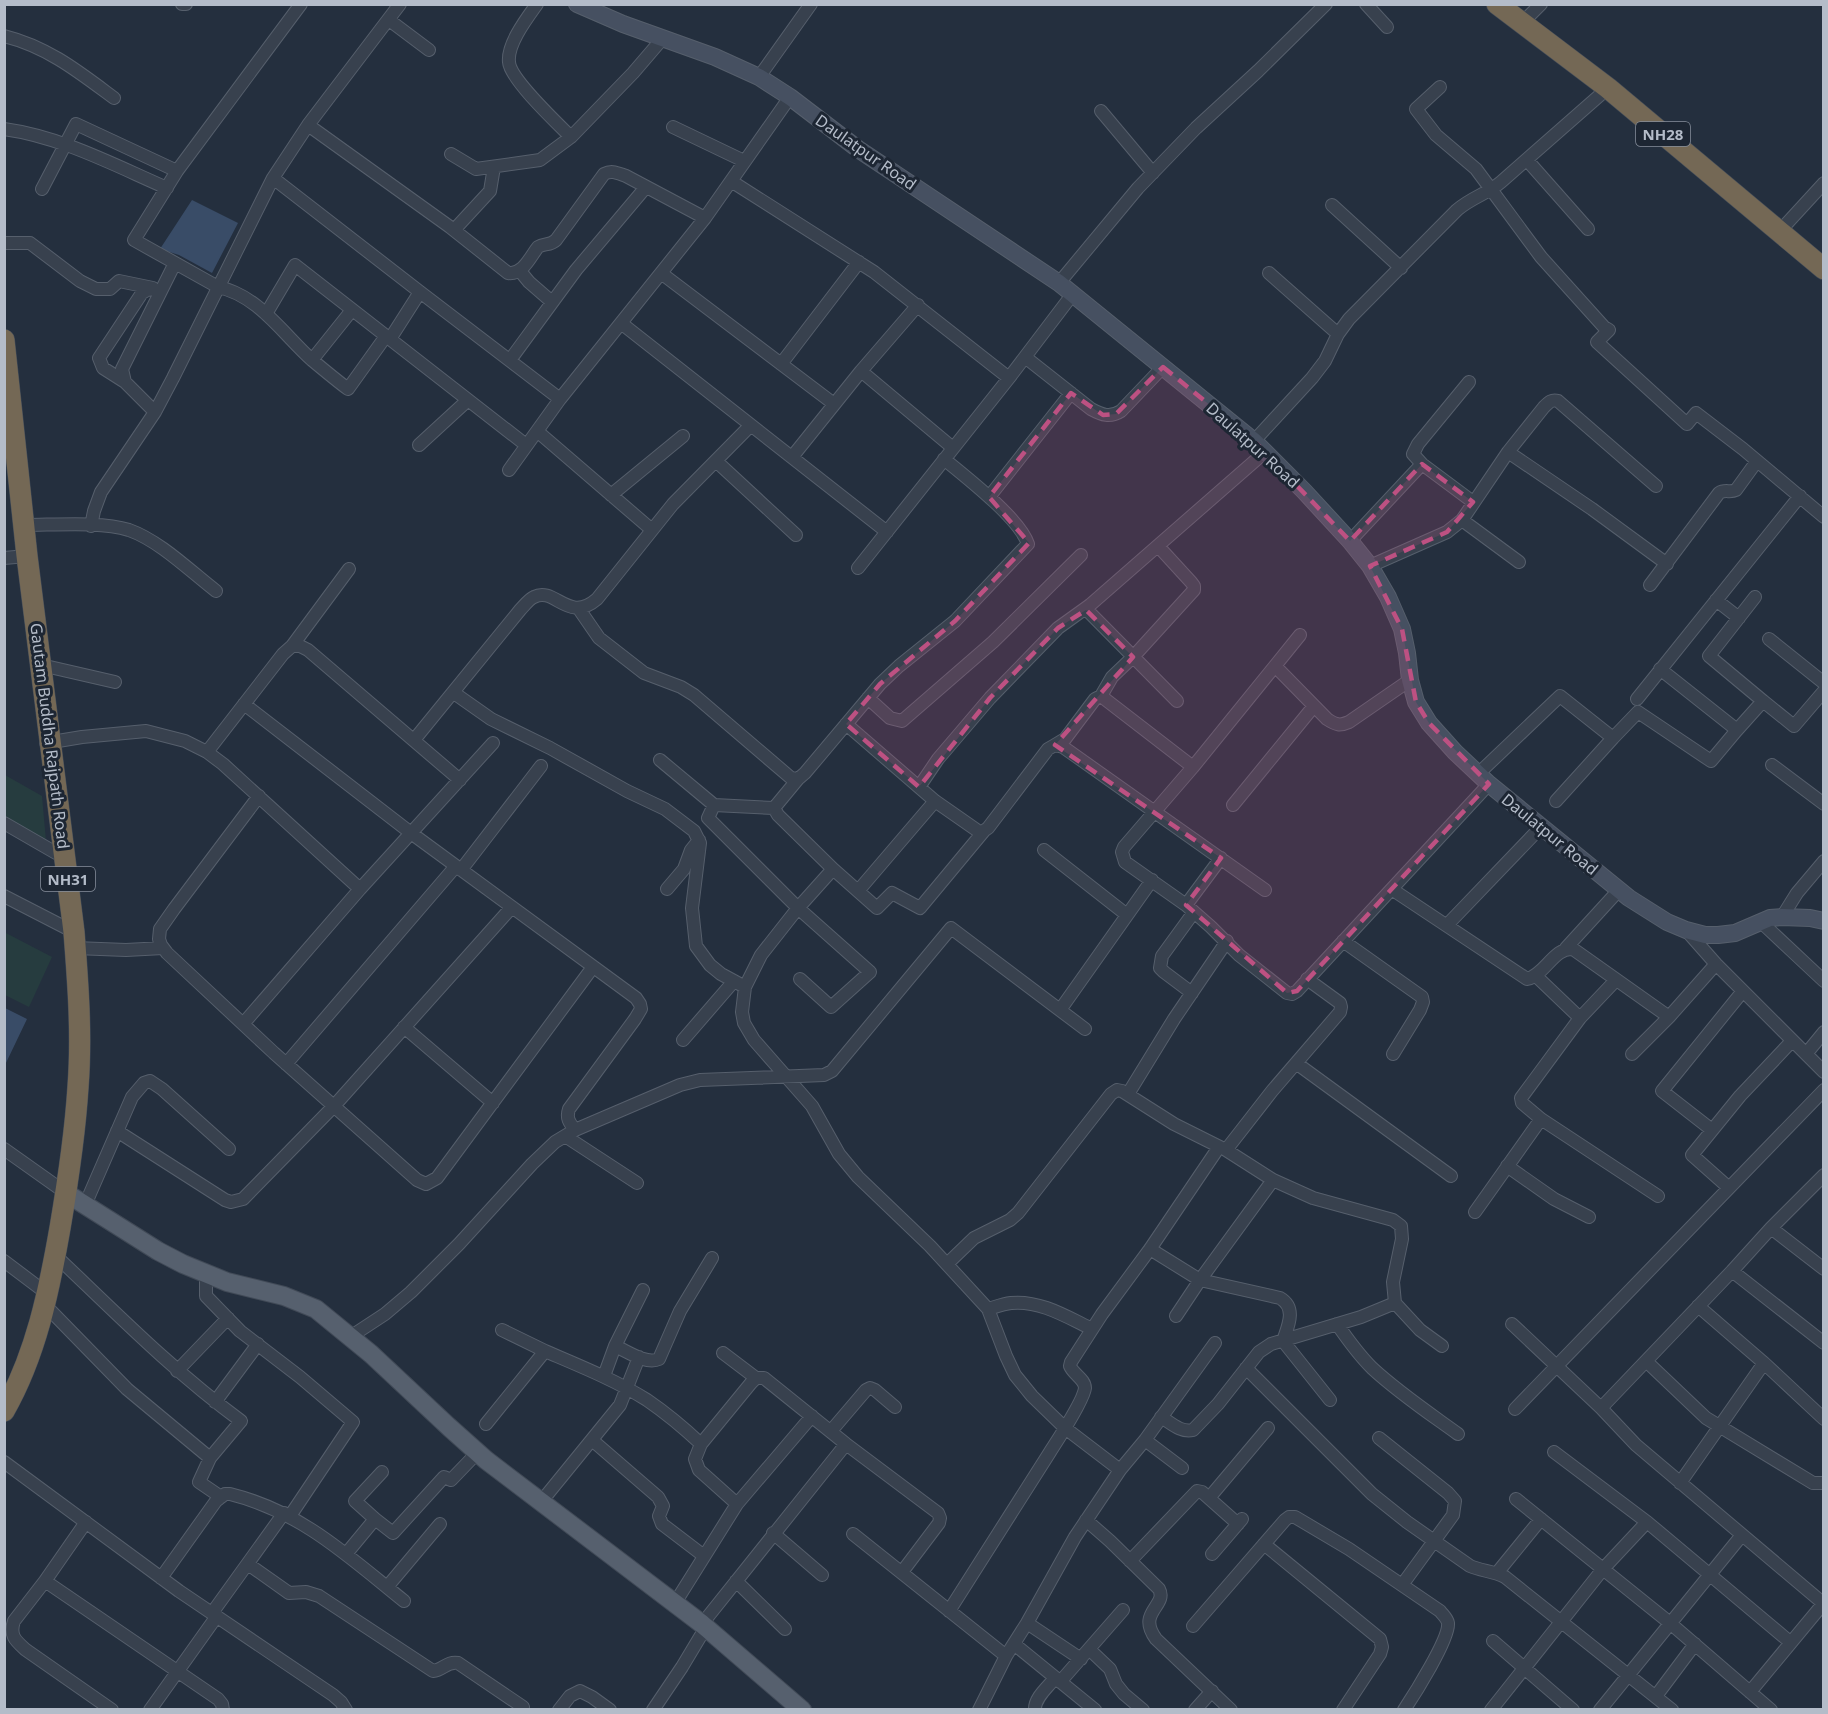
<svg xmlns="http://www.w3.org/2000/svg" width="1828" height="1714" viewBox="0 0 1828 1714" font-family="'Noto Sans',sans-serif">
<style>
.green{fill:#263c3f}
.water{fill:#394c67}
.lines{fill:none;stroke-linecap:round;stroke-linejoin:round}
.street-casing{stroke:#565f6c;stroke-width:14}
.secondary-casing{stroke:#565f6c;stroke-width:18}
.primary-casing{stroke:#414a57;stroke-width:20}
.highway-casing{stroke:#434c59;stroke-width:22}
.street{stroke:#38414e;stroke-width:12}
.secondary{stroke:#465061;stroke-width:16}
.primary{stroke:#56606e;stroke-width:18}
.highway{stroke:#746855;stroke-width:21}
.marked{fill:#bd5182;fill-opacity:0.2;stroke:#bd5182;stroke-width:4.5;stroke-dasharray:12 8;stroke-linejoin:round}
.labels{text-anchor:middle;dominant-baseline:central;stroke-width:6;stroke-linejoin:round;paint-order:stroke}
.shield{fill:#1d2633;stroke:#878f9c;stroke-width:1.5}
.shield-label{font-size:15px;font-weight:bold;fill:#b4bcc9}
.street-label{font-size:16px;fill:#b4bcc9;stroke:#1d2633}
</style>
<rect width="100%" height="100%" fill="#242f3e"/>
<path class="green" d="M5,775L42,796L46,841L5,816Z
M4,932L52,957L29,1007L5,995Z"/>
<path class="water" d="M192,200L238,223L212,273L179,255L160,249Z
M5,1008L27,1019L5,1065Z"/>
<g class="lines">
<defs>
<path id="street" d="M182,4H186
M301,4L177,171L134,240L218,287C258,295 283,334 312,360C324,370 336,380 348,389L386,336
M537,4C527,18 507,44 509,62C510,79 558,124 571,137
M1366,4L1387,27
M389,20L429,50
M1522,23L1541,4
M4,36C48,47 79,72 114,98
M759,77L811,4
M1440,87L1416,109L1436,135L1476,169L1541,257L1604,327L1609,330L1597,342L1687,424L1696,413L1743,449L1824,517
M1101,111L1153,173
M308,125L450,227L508,273C523,275 530,257 538,247C544,243 550,246 556,240L604,174C612,170 617,173 626,176L705,218
M673,127L744,161
M4,129C62,137 114,165 167,188
M451,154L476,169L540,160L571,137L633,73L663,38
M1527,160L1588,229
M273,178L420,292L560,399
M731,181L874,272L1009,378
M42,189L76,124L177,171
M1332,205L1401,268
M454,230L490,191L494,167
M1779,232L1824,183
M4,243H30L80,281L96,289H110L119,281L153,288
M520,271L529,282L552,302
M661,273L834,404
M1269,273L1338,334
M1059,283L1138,188L1196,128L1258,71L1326,4
M266,314L295,265L526,445
M621,323L887,532
M390,339L420,292
M1025,357L1091,409C1102,415 1110,418 1121,411L1163,367
M312,360L352,310
M510,360L576,270L646,187
M781,364L859,262
M861,371L953,448
M125,382L103,368L99,358L142,293L147,290L154,289
M1469,382L1418,444L1413,454L1422,464L1473,502
M155,412L125,382L122,369L175,263
M537,431L652,530
M1254,441L1312,378L1325,361L1338,334L1349,319L1457,210C1472,197 1487,194 1501,182L1608,88
M419,445L468,400
M1508,452L1592,509L1667,564
M792,457L861,371L918,305
M716,461L796,535
M509,470L560,399L705,218L790,97
M611,495L683,436
M989,497L1071,393
M1462,520L1519,562
M24,525C55,525 101,521 129,530C160,541 190,571 216,591
M91,526L94,511L101,492L155,412L173,378L273,178L308,125L400,4
M1350,541L1422,464
M4,558L27,556
M1370,566L1447,532L1462,520L1508,452L1544,407C1549,402 1552,399 1558,401L1656,486
M858,568L1009,378L1072,295
M1650,585L1719,493C1725,489 1730,493 1736,490L1757,461
M1755,597L1709,656L1763,701
M1716,600L1739,618
M579,609L599,638L644,673L681,687L694,695L791,778L798,779L805,773L880,684L899,666L955,621L1028,544C1020,519 966,477 944,459
M1086,609L1177,701
M1300,635L1193,767L1124,847L1122,852L1125,862L1186,905L1211,927L1239,955L1287,993L1292,994L1297,991L1489,784
M1769,639L1824,683
M292,646L349,569
M41,665L115,682
M1275,666L1327,719C1336,725 1340,726 1349,722L1410,680
M1660,669L1737,730L1763,701L1794,726L1824,691
M454,693L491,719L550,748L627,791L665,809L694,831L700,843L692,908L696,946L710,965L721,974L745,987
M1101,696L1193,767
M868,698L890,718L902,721L993,642L1081,555
M1637,699L1800,496
M244,704L411,833L636,998L640,1004L641,1009L635,1019L569,1109C566,1118 569,1122 575,1130
M846,724L935,801L978,831L982,832L988,828L1048,749L1055,745L1063,747L1265,890
M414,740L520,610C524,606 529,599 534,597C555,586 568,624 597,599L673,504L751,425
M46,743L82,737L146,731L185,741L207,752L223,764L360,889
M1055,745L1065,739L1095,699L1101,696L1112,677L1133,657L1194,590V586L1191,582L1158,546
M207,752L283,654L292,646H300L308,650L460,780
M660,760L714,805L774,808
M1772,765L1824,804
M1478,774L1560,696L1613,738L1638,712L1711,761L1737,730
M798,779L774,808L778,815L833,869L798,908L761,955L745,987L742,1012L744,1023L754,1040L812,1106L839,1154L858,1177L930,1246L988,1309L1006,1356L1015,1375L1032,1396L1065,1428L1120,1470
M919,787L938,759L990,698L1058,628L1090,605L1265,452
M259,796L174,909L160,929L159,939L161,945L167,953L274,1053L417,1180L426,1184L437,1178L593,967
M1556,801L1613,738
M714,805L708,818L798,908L870,972L831,1007L800,979
M1233,805L1314,706
M4,823L56,853
M1044,850L1127,915
M833,869L877,908L892,893L920,908L984,831
M461,870L541,766
M667,889L684,869L691,850L699,840
M1393,890L1527,979C1545,975 1554,947 1573,949L1669,1017
M858,891L935,801
M4,896L74,932
M1186,905L1221,858
M1782,917L1797,893L1824,861
M1761,922L1824,981
M1447,925L1541,827
M1686,930L1716,964L1824,1072
M1343,941L1422,997L1423,1002L1420,1010L1393,1054
M75,948L126,950L163,948
M1566,948L1619,890
M1536,976L1580,1018
M1616,980L1580,1018L1521,1098L1522,1103L1541,1119L1658,1196
M1192,993L1164,972L1160,968L1162,956L1194,912
M1060,1010L1152,880
M243,1024L360,889L493,743
M404,1027L493,1103
M683,1040L734,981
M1632,1054L1669,1017L1716,964
M1806,1054L1824,1032
M1296,1063L1451,1176
M286,1064L456,866
M1128,1094L1174,1019L1227,941
M1712,1130L1662,1091L1743,991
M117,1131L225,1200L231,1202L243,1199L334,1106L512,907
M565,1136L637,1183
M4,1149L59,1188
M1226,1150L1272,1091L1340,1012L1341,1007L1340,1003L1307,979
M1507,1166L1554,1199L1589,1217
M1728,1187L1692,1155L1740,1096L1792,1041
M85,1205L132,1097L144,1083L150,1081L162,1089L229,1149
M1475,1212L1541,1119
M1771,1228L1824,1269
M1150,1249L1200,1280L1280,1298C1297,1308 1288,1326 1283,1341L1330,1400
M55,1255C116,1313 174,1372 241,1421L210,1458L199,1482L221,1497
M4,1261L41,1289
M947,1264L974,1238L1010,1220L1018,1213L1111,1094L1117,1090L1122,1091L1174,1124L1226,1150L1273,1180L1313,1198L1393,1220L1401,1226L1402,1239L1393,1282L1395,1303L1420,1330L1442,1346
M1732,1271L1824,1343
M206,1275V1296L240,1331L300,1377L353,1422L290,1516
M45,1305L127,1389L210,1458
M1698,1306L1764,1363L1824,1419
M988,1309C995,1307 1003,1304 1011,1303C1040,1300 1067,1317 1092,1329
M1176,1316L1200,1280L1273,1180
M1337,1324C1348,1340 1359,1355 1372,1368C1399,1393 1429,1413 1458,1434
M1512,1324L1601,1408L1636,1445L1824,1604
M502,1330L545,1351
M350,1337L385,1314L411,1292L459,1244L532,1164L555,1142L575,1130L680,1085L700,1080L824,1075L832,1071L951,928L1085,1029
M615,1346C627,1351 646,1365 659,1359L680,1311L712,1258
M723,1353L756,1378
M1646,1361L1706,1418L1813,1483H1824
M1246,1368L1372,1494L1407,1522L1470,1566C1481,1571 1494,1571 1505,1577L1672,1710
M177,1371L228,1318
M604,1376L615,1346L643,1290
M215,1402L258,1344
M1601,1408L1732,1271L1771,1228L1824,1175
M1515,1409L1824,1090
M1161,1417C1171,1423 1181,1433 1193,1430L1218,1404L1259,1352L1271,1344L1361,1317L1395,1303
M486,1424L545,1351C580,1366 615,1380 647,1400C666,1413 684,1428 701,1444L695,1459L699,1470L737,1504L812,1416
M831,1431L866,1390L870,1388L875,1390L895,1407
M1379,1438L1448,1493L1455,1501L1453,1515L1402,1585
M592,1440L658,1497L663,1506L659,1516L662,1524L704,1556
M1145,1440L1182,1468
M701,1444L751,1383L756,1378H764L846,1444L938,1513L940,1518L939,1523L902,1572
M1554,1452L1647,1522L1790,1642
M4,1462L179,1591L333,1695L341,1702L346,1710
M1680,1483L1764,1363
M1209,1498L1268,1428
M1516,1499L1670,1623L1771,1710
M541,1502L620,1405L639,1357
M375,1519L355,1501L382,1472
M1086,1520L1110,1541L1159,1589C1168,1606 1136,1612 1156,1639L1231,1710
M86,1522L45,1581L218,1699L222,1704L223,1710
M773,1533L822,1575
M853,1534L1006,1656
M1264,1544L1380,1639L1382,1647L1380,1654L1343,1710
M346,1554L375,1519L393,1533L444,1477L451,1480L478,1452
M1212,1554L1242,1519
M1130,1561L1197,1491L1202,1492L1238,1524
M248,1564L289,1593L306,1592L319,1596L433,1671C443,1670 447,1661 458,1663L523,1707
M1497,1573L1541,1519
M161,1578L216,1501L225,1494H230C302,1512 348,1556 404,1601
M45,1581L14,1621C9,1636 16,1641 26,1650L112,1710
M736,1581L785,1629
M387,1587L440,1524
M675,1603L737,1504
M949,1611C983,1558 1016,1505 1050,1452C1057,1441 1084,1400 1085,1388C1085,1379 1073,1374 1070,1366L1071,1362L1102,1314L1150,1249L1219,1147
M212,1613L284,1513
M1027,1623L1081,1659
M702,1624L846,1444
M1193,1626L1285,1520L1289,1517H1295L1349,1549L1440,1611C1443,1615 1447,1618 1448,1623C1450,1638 1414,1695 1404,1710
M1493,1641L1573,1710
M1014,1644L1095,1710
M1090,1650L1110,1669L1116,1684L1124,1694L1143,1710
M1060,1682L1123,1610
M1750,1692L1823,1604
M1656,1696L1695,1644
M150,1710L217,1616
M559,1710L570,1696L580,1691L592,1697L610,1710
M653,1710L682,1667L706,1627
M979,1710L1006,1656L1027,1623L1075,1537L1120,1470L1145,1440L1215,1343
M1035,1710C1034,1698 1048,1687 1055,1678
M1195,1710L1212,1691
M1491,1710L1603,1569L1647,1522
M1600,1710L1742,1535"/>
<path id="secondary" d="M577,4L623,24L715,57L759,77L790,97L858,149L1059,283L1254,441L1304,491L1350,541L1370,566L1388,597L1402,629L1407,653L1410,680L1416,702L1429,723L1455,752L1489,784L1629,898L1667,922L1686,930L1705,935H1718L1735,933L1770,918L1782,917L1810,918L1824,921"/>
<path id="primary" d="M66,1193L158,1251L183,1264L227,1282L284,1296L316,1309L371,1354L449,1427L486,1460L702,1624L802,1710"/>
<path id="highway" d="M1497,4L1608,88L1824,269
M4,340L27,556L74,932C78,983 82,1035 78,1087C75,1135 68,1181 60,1228C49,1291 36,1355 4,1411"/>
</defs>
<use href="#street" class="street-casing"/>
<use href="#secondary" class="secondary-casing"/>
<use href="#primary" class="primary-casing"/>
<use href="#highway" class="highway-casing"/>
<use href="#street" class="street"/>
<use href="#secondary" class="secondary"/>
<use href="#primary" class="primary"/>
<use href="#highway" class="highway"/>
</g>
<path class="marked" d="M1163,367L1254,441L1350,541L1422,464L1473,502L1447,532L1370,566L1402,629L1416,702L1429,723L1489,784L1297,991L1287,993L1186,905L1221,858L1055,745L1133,657L1086,610L1058,628L990,698L919,787L846,724L880,684L955,621L1029,543L989,497L1071,393L1103,415L1116,414Z"/>
<g class="labels">
<g class="shield">
<rect x="1636" y="122" width="54" height="24" rx="4.5"/>
<rect x="41" y="867" width="54" height="24" rx="4.5"/>
</g>
<g class="shield-label">
<text x="1663" y="134">NH28</text>
<text x="68" y="879">NH31</text>
</g>
<g class="street-label">
<text transform="translate(866 152) rotate(35)">Daulatpur Road</text>
<text transform="translate(1253 445) rotate(42)">Daulatpur Road</text>
<text transform="translate(50 736) rotate(83)">Gautam Buddha Rajpath Road</text>
<text transform="translate(1550 834) rotate(39)">Daulatpur Road</text>
</g>
</g>
<rect width="1828" height="1714" fill="none" stroke="#b4bcc9" stroke-width="12"/>
</svg>
